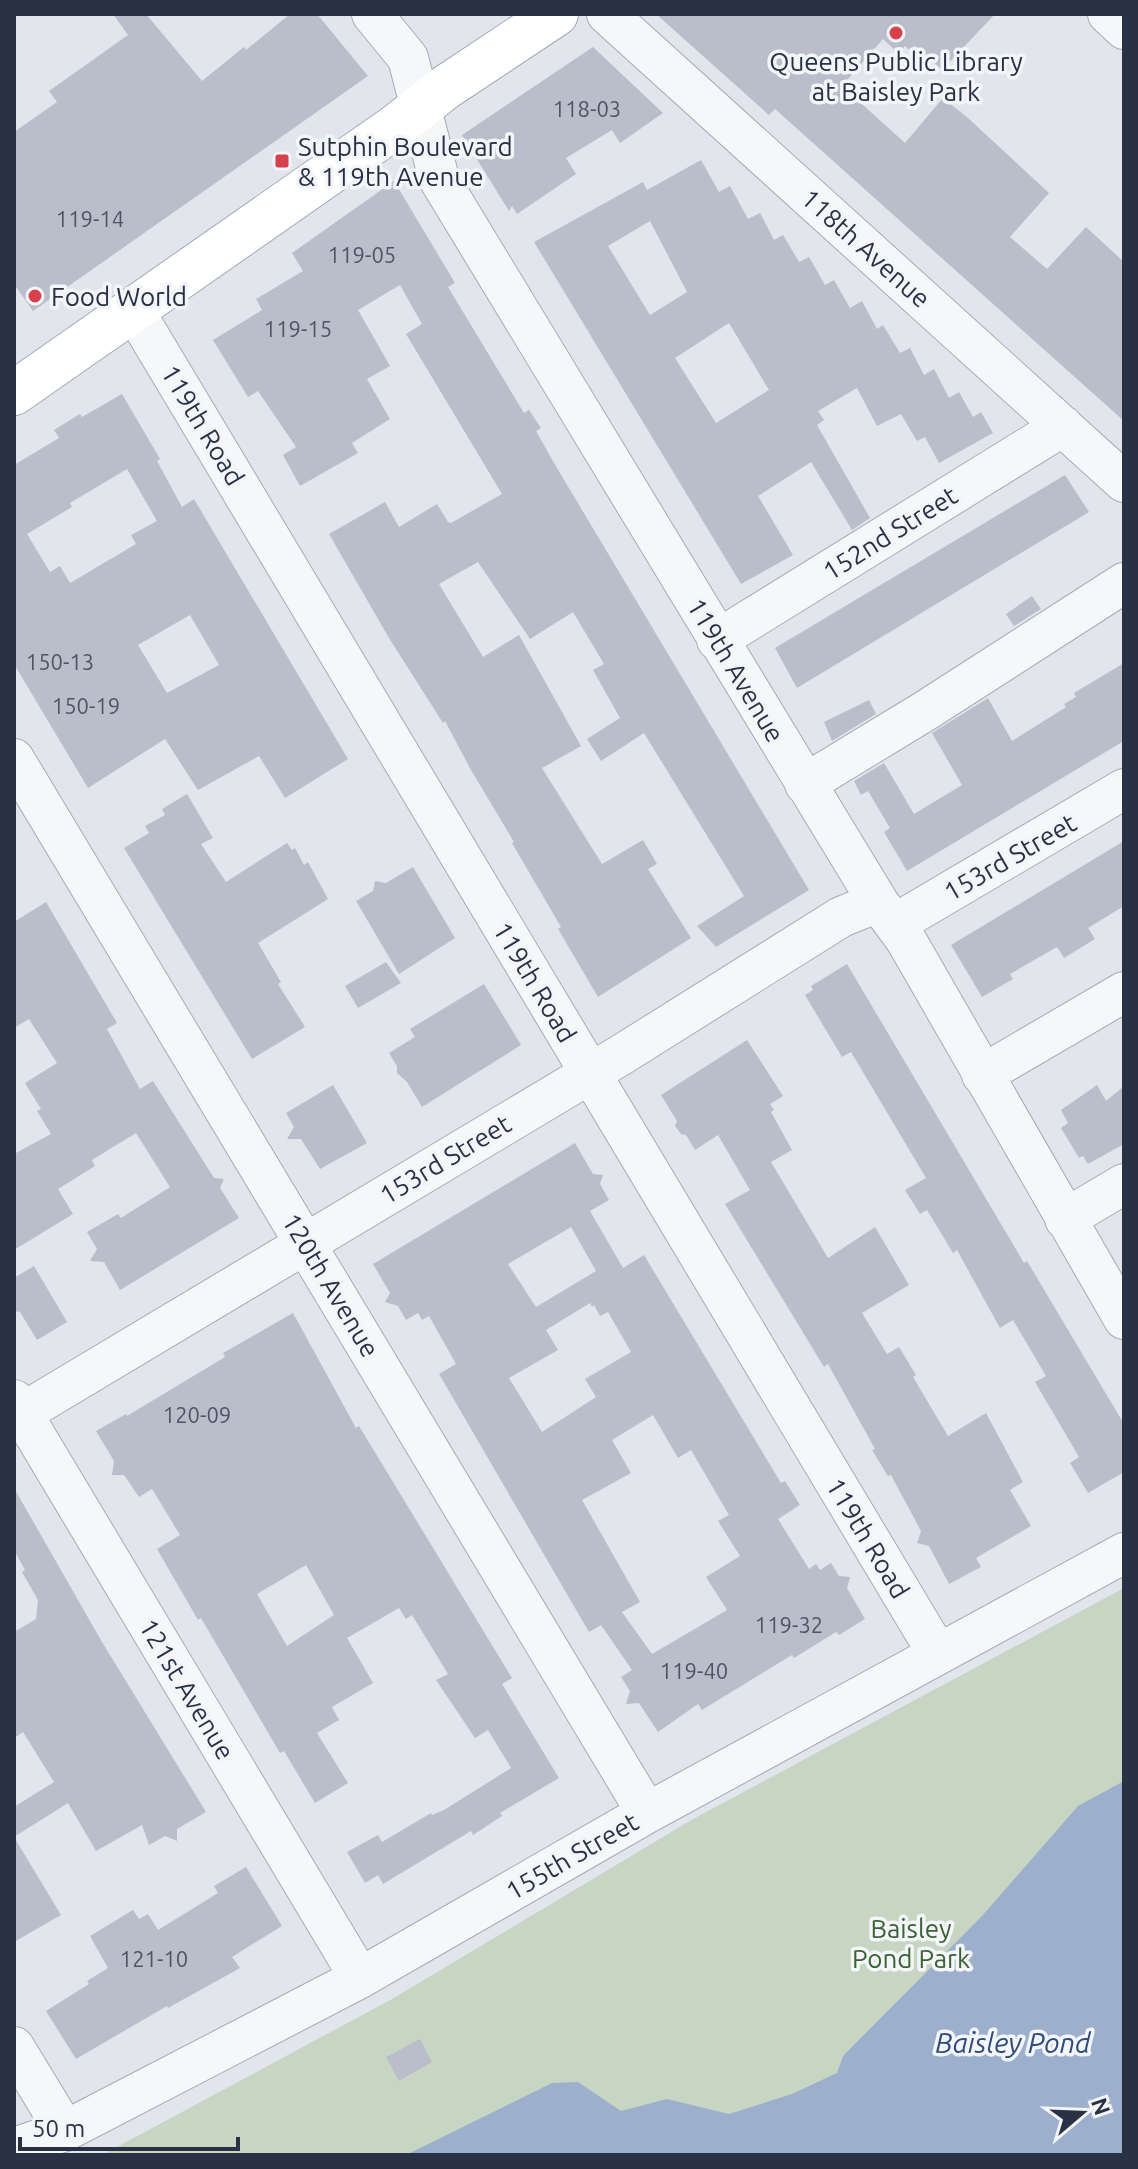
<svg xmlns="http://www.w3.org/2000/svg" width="1138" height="2169" viewBox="0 0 1138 2169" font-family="Ubuntu,sans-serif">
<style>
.green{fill:#c6d6c3}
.water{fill:#9cb0ce}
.building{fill:#b9beca;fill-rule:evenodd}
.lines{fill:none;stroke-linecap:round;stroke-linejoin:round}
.minor-casing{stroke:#a7abb7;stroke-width:42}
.major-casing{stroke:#a1a9b8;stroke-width:46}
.minor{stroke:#f6f7f9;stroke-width:40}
.major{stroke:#fff;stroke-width:44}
.poi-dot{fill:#d7414c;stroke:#f3f5f9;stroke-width:3}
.labels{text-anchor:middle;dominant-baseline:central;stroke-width:7;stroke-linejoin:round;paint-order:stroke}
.number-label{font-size:22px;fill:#4d5466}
.poi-label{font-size:26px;fill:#293145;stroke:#f3f5f9;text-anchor:start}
.street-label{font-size:26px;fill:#293145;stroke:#f3f5f9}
.park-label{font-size:26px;fill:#3a6235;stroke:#f3f5f9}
.water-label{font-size:28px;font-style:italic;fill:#304c7c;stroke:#f3f5f9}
</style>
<rect width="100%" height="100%" fill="#e3e5ec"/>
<path class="green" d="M1124,1588V2155H102L392,1999L693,1819Z"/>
<path class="water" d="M1124,1781V2155H406L552,2083L578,2082L621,2111L667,2099L729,2114L792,2094L837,2073L843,2056L982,1916L1078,1806Z"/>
<path class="building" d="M113,14H146L202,81L244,47L246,50L290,14H317L368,76L33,311L14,284V132L57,102L49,91L128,35Z
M656,14H995L942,70L918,47L913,53L905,46L898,53L883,39L842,86L905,143L943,98L968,118L1049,193L1010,237L1047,269L1086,227L1124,262V421L775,109L769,115Z
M593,47L663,113L620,143L612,130L566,158L576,174L517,214L512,206L509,211L462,135Z
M701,160L719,192L730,186L748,219L760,213L774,240L783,235L799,262L809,257L825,285L834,280L850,308L862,301L877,329L883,325L900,353L910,348L924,375L934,369L949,398L959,392L973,417L981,412L993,433L939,463L925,437L917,441L901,414L877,426L857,388L818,411L824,420L817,425L870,518L852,530L811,462L758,496L793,555L741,584L534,242L643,182L647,190ZM650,221L687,292L650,315L608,246ZM729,323L769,390L716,423L675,358Z
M394,181L455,283L448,287L524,413L529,410L541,428L536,431L554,463L809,890L716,947L697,926L744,896L644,733L601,761L587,739L620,718L593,670L604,664L573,612L530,639L478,562L439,584L483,657L519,635L581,746L542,768L602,864L643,840L657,864L648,869L691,938L598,997L558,929L561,927L512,843L514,842L471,770L445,721L443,723L389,638L329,534L385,502L399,527L437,504L448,522L451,523L502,494L406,334L422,324L400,285L358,310L390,366L367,379L390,419L352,443L358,453L300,486L283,455L296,447L258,391L248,397L213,340L262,310L256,299L303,271L292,253Z
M122,394L160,459L157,461L182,507L194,499L348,759L285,798L259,756L198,790L165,739L88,788L14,664V465L59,438L54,430L80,414L82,417ZM127,469L157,521L131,535L136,544L70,583L60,566L50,572L27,534L72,507L70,503ZM190,615L219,665L167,693L138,645Z
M1065,475L1089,512L797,688L775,648Z
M1032,596L1041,609L1014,626L1006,614Z
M1124,663V741L907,871L884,832L890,828L868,791L861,795L854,781L884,763L914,814L962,785L932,733L988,698L1012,741L1066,707L1064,704L1076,697L1074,693Z
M869,700L876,714L832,741L824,722Z
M187,794L213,838L201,844L226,882L287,843L292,850L295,848L304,865L308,862L328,899L258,943L281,982L278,984L305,1027L252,1059L124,848L149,833L145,826L165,815L162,809Z
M1124,841V906L1088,928L1095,939L1064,958L1057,947L1010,974L1013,979L982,997L951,945Z
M413,867L455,938L399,974L356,901L373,891L375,881L386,883Z
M46,902L117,1023L107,1029L140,1089L153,1081L214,1178L224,1179L220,1188L239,1218L120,1290L104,1262L90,1261L97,1249L87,1232L118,1214L121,1218L170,1187L136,1133L92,1160L95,1166L58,1189L73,1214L14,1250V1154L51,1134L37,1111L41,1109L25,1083L57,1063L29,1019L14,1028V922Z
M386,962L401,983L358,1008L345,986Z
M847,964L1024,1263L1027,1261L1124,1424V1472L1088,1493L1070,1463L1079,1457L1035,1382L1046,1376L1013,1320L1000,1328L957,1250L953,1253L927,1210L920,1214L905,1190L926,1178L851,1052L842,1057L805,995L813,990L811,986Z
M484,984L521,1045L422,1107L407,1082L397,1073V1066L389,1053L415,1037L410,1029Z
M747,1040L783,1096L770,1104L774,1110L771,1112L792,1150L771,1162L828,1258L875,1227L909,1285L862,1313L887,1354L899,1347L916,1375L913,1377L948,1436L986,1413L1023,1482L1010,1490L1031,1526L976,1558L981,1567L949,1584L929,1546L917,1543L921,1531L891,1475L888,1476L872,1450L875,1449L828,1364L824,1367L725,1204L750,1190L718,1135L695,1150L686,1135L681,1134L675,1126L677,1121L661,1095Z
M333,1085L367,1143L320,1169L301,1139H287L294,1127L286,1113Z
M1097,1085L1106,1101L1124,1086V1144L1088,1164L1083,1156L1079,1158L1061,1128L1068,1123L1061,1110Z
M575,1143L593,1174L603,1175L600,1184L609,1200L590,1211L623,1268L644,1255L781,1483L785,1481L800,1505L778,1519L809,1569L816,1564L820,1570L831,1563L839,1576L850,1577L847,1588L865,1619L839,1635L836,1632L794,1658L792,1655L702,1710L698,1704L658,1732L639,1703L626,1704L630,1691L621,1677L632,1670L601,1625L589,1632L439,1374L456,1364L429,1316L422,1320L418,1313L406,1320L398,1306L385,1302L390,1293L373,1264ZM571,1227L596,1271L536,1307L508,1264ZM590,1303L592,1307L594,1305L600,1316L608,1312L631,1352L585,1379L596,1397L542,1432L509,1378L558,1350L546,1330ZM653,1415L678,1458L691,1450L729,1515L718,1521L740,1556L706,1577L727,1610L652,1654L622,1612L640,1602L582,1500L631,1473L612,1440Z
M34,1266L67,1322L37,1340L20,1312L14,1311V1278Z
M293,1313L356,1428L359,1426L512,1678L502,1684L559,1778L500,1813L502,1816L473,1835L471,1831L383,1884L378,1875L365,1883L347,1852L378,1835L382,1842L431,1813L432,1815L444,1810L511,1768L488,1730L475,1738L436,1680L448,1674L412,1615L406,1619L399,1608L347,1638L373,1683L332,1707L339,1720L317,1733L348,1783L315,1803L284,1751L280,1753L201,1618L198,1620L157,1549L180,1535L152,1489L139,1497L124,1475H112L114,1461L96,1431L126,1414L127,1416L225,1357L223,1353ZM306,1565L334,1615L287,1646L257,1594Z
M14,1488L102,1642L206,1812L177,1829V1841L165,1836L149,1845L142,1825L96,1851L68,1803L14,1837L61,1915L14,1942V1807L54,1782L23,1732L14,1738V1632L36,1619L38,1600L22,1572L25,1570L14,1550Z
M246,1867L282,1926L232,1957L240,1968L168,2008L167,2006L76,2059L46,2011L89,1984L87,1981L108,1968L90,1936L133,1910L139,1919L148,1914L158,1930L218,1893L214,1886Z
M420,2039L432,2062L399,2081L386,2057Z"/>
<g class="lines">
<defs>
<path id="minor" d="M372,14L408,58L439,179L878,902L906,940L1124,1319
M607,14L1124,482
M1108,14L1124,29
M133,309L938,1654
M717,640L1063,426
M14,759L647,1813
M805,784L925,711L1124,583
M895,924L1124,789
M982,1075L1124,992
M1065,1219L1124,1184
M14,1400L360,1978
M14,1418L621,1055L841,917L878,902
M14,2047L65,2131
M14,2148L65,2131L360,1978L647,1813L1124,1553"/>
<path id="major" d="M14,393L395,127L446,87L556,14"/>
</defs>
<use href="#minor" class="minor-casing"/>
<use href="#major" class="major-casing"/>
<use href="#minor" class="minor"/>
<use href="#major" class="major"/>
</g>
<g class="poi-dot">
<circle cx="896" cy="33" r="8"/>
<rect x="274" y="153" width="16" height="16" rx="4"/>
<circle cx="35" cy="296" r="8"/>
</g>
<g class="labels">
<g class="number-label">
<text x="587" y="108">118-03</text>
<text x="90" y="218">119-14</text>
<text x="362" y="254">119-05</text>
<text x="298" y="328">119-15</text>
<text x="60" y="661">150-13</text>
<text x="86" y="705">150-19</text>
<text x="197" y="1414">120-09</text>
<text x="789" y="1624">119-32</text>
<text x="694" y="1670">119-40</text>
<text x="154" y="1958">121-10</text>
</g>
<g class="poi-label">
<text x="896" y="61" text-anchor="middle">Queens Public Library<tspan x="896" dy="30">at Baisley Park</tspan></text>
<text x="298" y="146">Sutphin Boulevard<tspan x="298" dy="30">&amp; 119th Avenue</tspan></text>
<text x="51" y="296">Food World</text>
</g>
<g class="street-label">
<text transform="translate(866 248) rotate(42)">118th Avenue</text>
<text transform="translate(203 425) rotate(59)">119th Road</text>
<text transform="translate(890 533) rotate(-32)">152nd Street</text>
<text transform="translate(736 670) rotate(59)">119th Avenue</text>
<text transform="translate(1010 857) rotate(-30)">153rd Street</text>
<text transform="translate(535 982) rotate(59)">119th Road</text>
<text transform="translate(445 1159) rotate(-31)">153rd Street</text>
<text transform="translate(331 1285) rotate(59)">120th Avenue</text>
<text transform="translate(868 1538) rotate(59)">119th Road</text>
<text transform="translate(187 1689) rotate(59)">121st Avenue</text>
<text transform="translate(572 1856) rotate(-30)">155th Street</text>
</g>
<g class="park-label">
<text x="911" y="1928">Baisley<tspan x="911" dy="30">Pond Park</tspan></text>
</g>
<g class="water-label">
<text x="1013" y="2042">Baisley Pond</text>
</g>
</g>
<rect width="1138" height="2169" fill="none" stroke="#293145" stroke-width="32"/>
<g transform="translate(1082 2113) rotate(71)" stroke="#f3f5f9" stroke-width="6" paint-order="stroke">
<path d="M0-6L14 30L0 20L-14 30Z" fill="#293145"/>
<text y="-12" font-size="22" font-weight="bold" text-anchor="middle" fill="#293145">N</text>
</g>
<path d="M20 2137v12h218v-12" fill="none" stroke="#293145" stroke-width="4"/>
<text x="32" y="2137" font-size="24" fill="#293145" stroke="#f3f5f9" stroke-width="6" paint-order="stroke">50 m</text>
</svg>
